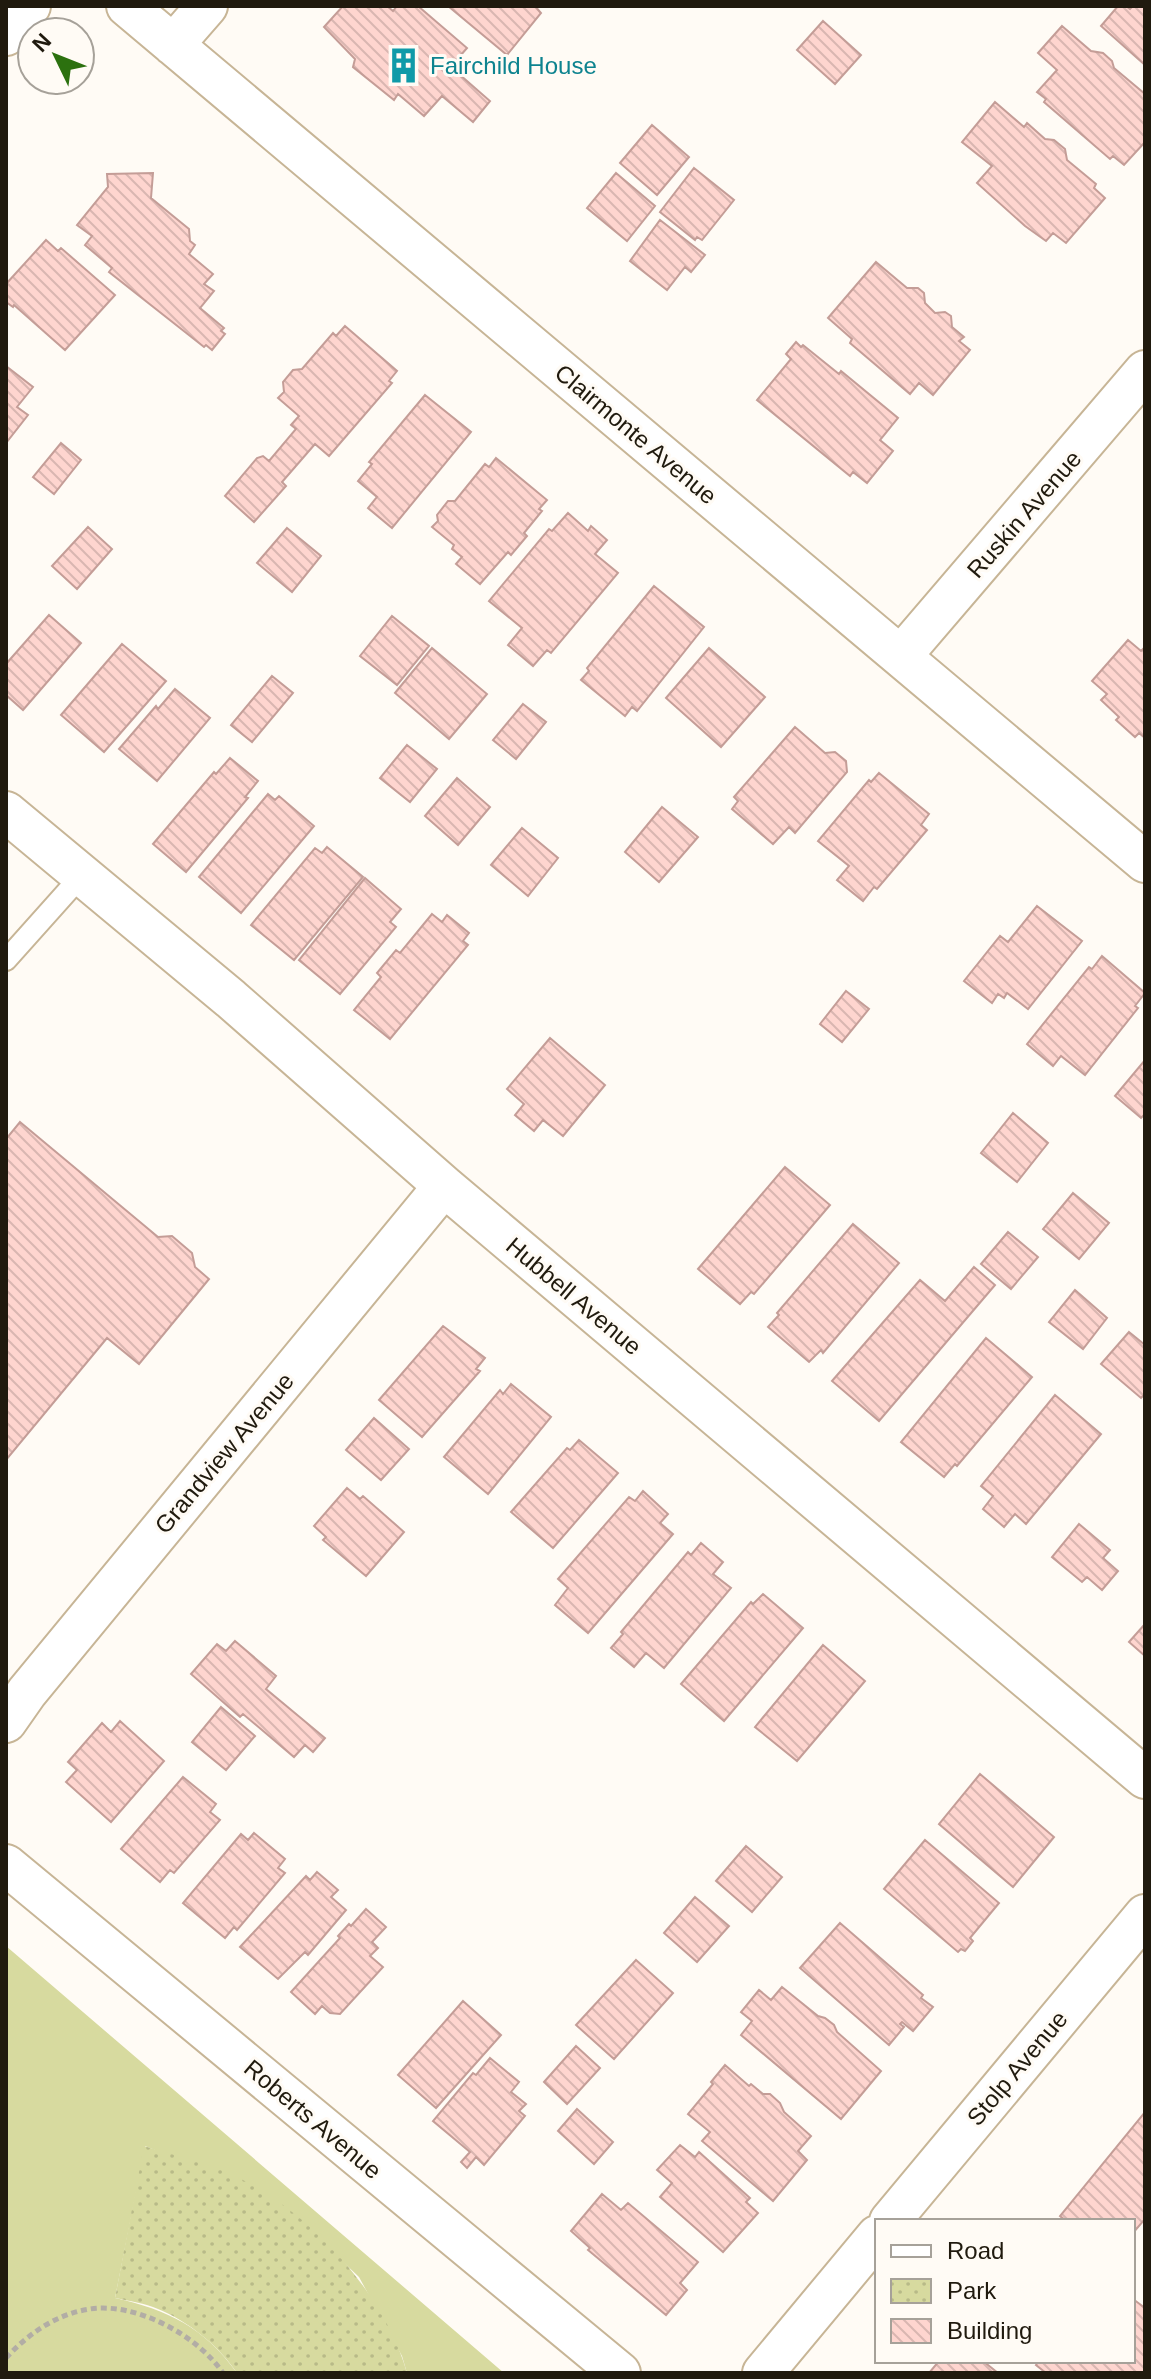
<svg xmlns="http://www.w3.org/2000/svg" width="1151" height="2379" viewBox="0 0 1151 2379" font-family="Arial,sans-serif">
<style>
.grass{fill:#d7da9f}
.park{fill:url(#park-dots)}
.building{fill:url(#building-back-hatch);stroke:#c49d97;stroke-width:2}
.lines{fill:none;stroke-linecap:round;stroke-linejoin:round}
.service-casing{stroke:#c7b596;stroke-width:24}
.minor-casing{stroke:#c7b596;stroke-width:44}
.path{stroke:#b2ada5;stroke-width:5;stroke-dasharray:6 4;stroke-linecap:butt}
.service{stroke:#fff;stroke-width:20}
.minor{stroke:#fff;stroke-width:40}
.labels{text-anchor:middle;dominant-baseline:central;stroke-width:6;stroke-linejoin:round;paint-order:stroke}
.culture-label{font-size:24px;fill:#0d838f;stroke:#fffbf5;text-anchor:start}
.street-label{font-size:24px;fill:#201a0e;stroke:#fffbf5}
</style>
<defs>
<pattern id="park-dots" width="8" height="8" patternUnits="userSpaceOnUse" patternTransform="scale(2)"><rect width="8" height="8" fill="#d7da9f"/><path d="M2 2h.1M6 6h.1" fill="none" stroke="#b8ba88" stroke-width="1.8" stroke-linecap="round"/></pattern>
<pattern id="building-back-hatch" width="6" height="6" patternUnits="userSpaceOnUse" patternTransform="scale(2)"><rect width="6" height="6" fill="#fed5cf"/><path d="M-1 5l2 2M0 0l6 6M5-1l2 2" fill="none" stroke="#d9b6b1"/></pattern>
</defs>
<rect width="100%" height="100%" fill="#fffbf5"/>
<path class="grass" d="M6,1946L504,2373H407L402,2356L359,2277L297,2218L262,2192L145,2146L115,2298C168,2310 204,2327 237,2373H6Z"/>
<path class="park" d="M144,2146C170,2154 196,2160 221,2170C301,2201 384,2290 407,2373H237C218,2345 189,2322 158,2309C145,2303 129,2301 115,2298Z"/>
<path class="building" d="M343,6H387L393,11L397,6H418L467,48L453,64L462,72L459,74L490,101L473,122L442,96L424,116L398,94L394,100L353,67L355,59L324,27Z
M448,6H535L541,13L507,55Z
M1118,6H1126L1130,9L1133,6H1145V65L1101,26Z
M823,21L861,55L835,84L797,50Z
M1062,26L1091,51L1103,53L1112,61L1114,68L1145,94V142L1124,165L1113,156L1110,159L1044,102L1046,99L1037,92L1057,70L1038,53Z
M995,102L1024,127L1027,123L1045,139L1054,140L1065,149L1067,160L1096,184L1094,188L1105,198L1066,243L1053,233L1046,241L1025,226L977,183L992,166L962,142Z
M652,125L689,157L657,195L620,163Z
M694,168L734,200L702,240L697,237L695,240L660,212Z
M153,173L151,198L189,229L190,241L195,245L189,254L213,274L204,284L214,291L200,308L224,328L221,331L225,334L212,350L206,345L204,347L109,272L112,268L85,245L92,236L77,225L108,187L107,174Z
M616,173L655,206L627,241L587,208Z
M660,220L705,255L691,272L685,267L667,290L630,261Z
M46,240L58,251L61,248L115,295L65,350L14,305L13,307L6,302V284Z
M876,262L907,288H918L924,293L925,303L935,313L945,312L951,316L952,327L964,337L959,341L970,350L933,395L919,383L910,394L850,343L852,339L828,318Z
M345,326L397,371L389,381L392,383L329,456L315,444L282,482L286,486L254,522L225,496L257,458L263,456L269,461L296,429L291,425L299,416L278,398L284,392L283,382L293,370L302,369L333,333L336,336Z
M796,342L801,347L803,345L839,374L841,371L898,418L880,440L893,451L867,483L853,472L850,476L757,400L791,359L786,354Z
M6,366L33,387L17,407L28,415L6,443Z
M425,395L471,432L392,528L368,508L377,497L358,481L372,464L369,462Z
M61,443L81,460L54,494L33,477Z
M496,458L547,500L539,509L542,511L524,533L527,536L511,555L508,552L480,584L456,564L462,557L452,549L454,545L432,527L438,521L437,515L448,501H455L485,464L489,467Z
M568,513L588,531L591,526L607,540L595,554L618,573L551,653L547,650L533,666L508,645L522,628L489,601L549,529L552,531Z
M88,527L112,549L77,589L52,566Z
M287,528L321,556L292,592L257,563Z
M654,586L704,627L637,711L632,707L625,716L581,680L589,671L587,668Z
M49,615L81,643L23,710L6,695V664Z
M392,616L429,646L397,685L360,656Z
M1128,640L1141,651L1145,647V738L1139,733L1135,737L1116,720L1119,717L1101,700L1107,694L1092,681Z
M122,644L166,681L104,752L61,715Z
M432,648L487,694L449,739L395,693Z
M709,648L765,697L721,747L666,698Z
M272,676L293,693L252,742L231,725Z
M175,689L210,718L157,781L119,749L156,706L158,709Z
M523,704L546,722L516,759L493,740Z
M795,727L825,753L835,752L846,761L847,772L795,833L789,827L773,844L732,809L738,801L734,797Z
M407,745L437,769L410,802L380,778Z
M230,758L258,781L245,797L248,798L186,872L153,844L214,772L216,774Z
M879,773L929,814L921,825L927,830L877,889L874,887L863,901L837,880L849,866L818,841L869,780L871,782Z
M457,778L490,807L458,845L425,816Z
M268,794L275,800L279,796L314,826L241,913L199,877Z
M662,807L698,837L659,882L625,852Z
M522,828L558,858L528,896L491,865Z
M327,847L363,877L294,960L251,925L315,848L322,853Z
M365,878L401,909L390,922L396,927L340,994L299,960Z
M1037,906L1082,941L1028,1009L1007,993L1004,998L998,994L992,1003L964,981L1000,936L1008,942Z
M432,914L442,922L447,915L469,933L463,941L468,945L390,1039L354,1010L381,977L377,973L396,950L400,953Z
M1102,956L1145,993L1135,1006L1138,1008L1085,1075L1061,1056L1053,1066L1027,1044L1089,967L1092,969Z
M846,991L869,1009L842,1042L820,1024Z
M550,1038L605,1085L563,1136L543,1120L534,1131L515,1115L524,1104L507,1089Z
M1145,1060V1114L1141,1118L1115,1096Z
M1013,1113L1048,1143L1017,1182L981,1153Z
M20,1122L158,1237L172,1236L192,1253L195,1267L209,1279L139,1364L107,1338L6,1460V1139Z
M785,1167L830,1205L754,1294L751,1292L740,1304L698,1269Z
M1073,1193L1109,1223L1079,1259L1043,1229Z
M853,1224L899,1263L823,1353L821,1350L809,1362L768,1327L779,1315L777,1313Z
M1008,1232L1038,1257L1011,1289L981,1264Z
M974,1267L995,1285L879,1421L832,1381L920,1280L945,1301Z
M1075,1290L1107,1318L1083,1349L1049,1322Z
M443,1326L485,1358L476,1369L480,1371L422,1437L379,1400Z
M1129,1332L1145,1345V1394L1141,1398L1101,1364Z
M986,1338L1032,1377L957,1466L955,1464L944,1477L901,1442Z
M511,1384L551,1417L488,1494L444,1457L500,1390L503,1394Z
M1055,1395L1101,1434L1026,1524L1015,1514L1004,1527L983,1509L993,1496L981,1486Z
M374,1418L409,1449L381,1480L346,1450Z
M579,1440L618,1473L553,1548L511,1512L567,1448L570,1450Z
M347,1488L360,1499L363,1496L404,1532L366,1576L323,1540L326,1537L314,1526Z
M643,1491L668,1514L660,1523L673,1534L588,1633L555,1605L568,1588L558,1579L629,1497L635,1501Z
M1079,1524L1110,1550L1103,1558L1118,1571L1102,1590L1087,1577L1082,1582L1052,1557Z
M701,1543L723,1562L713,1574L731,1588L664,1668L646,1653L634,1667L611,1648L623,1634L621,1632L688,1552L691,1555Z
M763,1594L803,1628L724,1721L681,1684L751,1602L753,1604Z
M1145,1624V1656L1129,1642Z
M235,1641L276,1676L266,1689L325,1738L313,1752L305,1745L294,1757L243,1714L240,1717L191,1674L217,1644L226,1651Z
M823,1645L865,1681L797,1761L755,1727Z
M221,1707L255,1736L226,1770L192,1742Z
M120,1721L164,1761L111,1822L66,1782L77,1770L68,1762L102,1723L111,1732Z
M980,1774L1054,1837L1013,1887L939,1824Z
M183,1777L216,1804L210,1812L220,1820L174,1873L170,1870L160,1882L121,1849Z
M254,1833L285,1859L278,1868L285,1873L237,1930L234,1927L225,1938L183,1903L241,1834L248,1840Z
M925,1840L999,1903L970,1938L973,1941L965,1951L961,1949L958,1952L884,1889Z
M746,1846L782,1877L752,1912L716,1881Z
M317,1872L338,1890L331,1897L346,1910L308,1955L305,1952L278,1979L240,1947L306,1876L310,1880Z
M695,1897L729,1926L697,1962L664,1933Z
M366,1909L386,1927L372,1942L378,1948L370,1956L383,1967L340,2014L330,2013L322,2006L315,2014L291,1992L340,1938L338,1936L349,1924L351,1926Z
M840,1923L923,1995L921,1998L933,2007L913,2031L902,2022L900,2024L904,2027L889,2045L800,1968Z
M636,1960L673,1993L614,2059L576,2025Z
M782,1987L818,2016L825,2018L834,2025L837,2032L881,2071L841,2119L741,2035L752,2021L741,2012L759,1990L771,2000Z
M463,2001L501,2035L436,2108L398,2075Z
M576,2046L600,2068L567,2104L544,2082Z
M490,2058L519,2082L511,2092L526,2104L519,2111L525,2116L484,2165L476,2157L467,2168L461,2162L470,2152L433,2121L473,2073L476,2075Z
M725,2065L749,2086L751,2084L763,2094H770L780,2103L784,2112L811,2136L798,2151L807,2160L773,2201L702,2141L710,2132L688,2114L713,2084L711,2082Z
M577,2109L613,2142L594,2164L558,2131Z
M1145,2112V2219L1133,2233V2221H1066L1060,2216Z
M680,2145L695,2157L699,2152L750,2198L746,2202L758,2213L723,2252L660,2197L672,2183L657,2170Z
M602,2194L621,2210L628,2203L698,2262L680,2283L687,2290L666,2315L588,2250L590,2248L571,2231Z
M1133,2299L1145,2308V2373H1046L1036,2365L1039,2361H1133Z
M939,2361H983L998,2373H929Z"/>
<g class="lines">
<defs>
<path id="service" d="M6,960L82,875"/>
<path id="minor" d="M127,6L1145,862
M6,35L30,6
M173,45L207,6
M901,656L1145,371
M6,812L231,999L444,1186L1145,1778
M6,1722L27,1692L444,1186
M6,1865L620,2373
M890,2221L1145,1915
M763,2373L877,2236"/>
</defs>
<use href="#service" class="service-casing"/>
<use href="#minor" class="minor-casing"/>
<path class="path" d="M6,2358C28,2334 56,2314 90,2309C136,2302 197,2335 223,2373"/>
<use href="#service" class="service"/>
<use href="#minor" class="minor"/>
</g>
<defs>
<symbol id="building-bare" viewBox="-9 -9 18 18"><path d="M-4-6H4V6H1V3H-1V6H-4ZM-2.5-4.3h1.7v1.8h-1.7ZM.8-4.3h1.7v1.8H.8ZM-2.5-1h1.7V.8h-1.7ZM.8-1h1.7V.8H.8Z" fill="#0f9aa8" stroke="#fffbf5" stroke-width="2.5" paint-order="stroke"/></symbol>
</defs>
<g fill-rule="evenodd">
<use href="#building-bare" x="378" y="40" width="51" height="51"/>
</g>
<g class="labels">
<g class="culture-label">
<text x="430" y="65">Fairchild House</text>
</g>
<g class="street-label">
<text transform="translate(636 434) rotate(40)">Clairmonte Avenue</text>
<text transform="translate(1024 514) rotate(-49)">Ruskin Avenue</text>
<text transform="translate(574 1296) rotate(40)">Hubbell Avenue</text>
<text transform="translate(224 1453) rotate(-50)">Grandview Avenue</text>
<text transform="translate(1017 2068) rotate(-50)">Stolp Avenue</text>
<text transform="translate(313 2119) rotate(40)">Roberts Avenue</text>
</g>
</g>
<rect width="1151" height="2379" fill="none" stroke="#201a0e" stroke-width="16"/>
<rect x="875" y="2219" width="260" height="144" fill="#fffbf5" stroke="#a6a199" stroke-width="2"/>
<rect x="891" y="2245" width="40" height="12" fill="#ffffff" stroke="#a6a199" stroke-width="2"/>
<text x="947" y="2259" font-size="24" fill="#201a0e">Road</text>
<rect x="891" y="2279" width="40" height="24" fill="url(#park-dots)" stroke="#a6a199" stroke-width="2"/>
<text x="947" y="2299" font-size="24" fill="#201a0e">Park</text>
<rect x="891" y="2319" width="40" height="24" fill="url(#building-back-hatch)" stroke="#a6a199" stroke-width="2"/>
<text x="947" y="2339" font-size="24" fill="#201a0e">Building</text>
<g transform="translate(56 56) rotate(313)"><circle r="38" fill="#fffbf5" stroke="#a6a199" stroke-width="2"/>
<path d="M0-6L14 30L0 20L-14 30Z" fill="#2c710f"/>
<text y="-12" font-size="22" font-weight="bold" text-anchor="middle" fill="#201a0e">N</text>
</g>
</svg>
